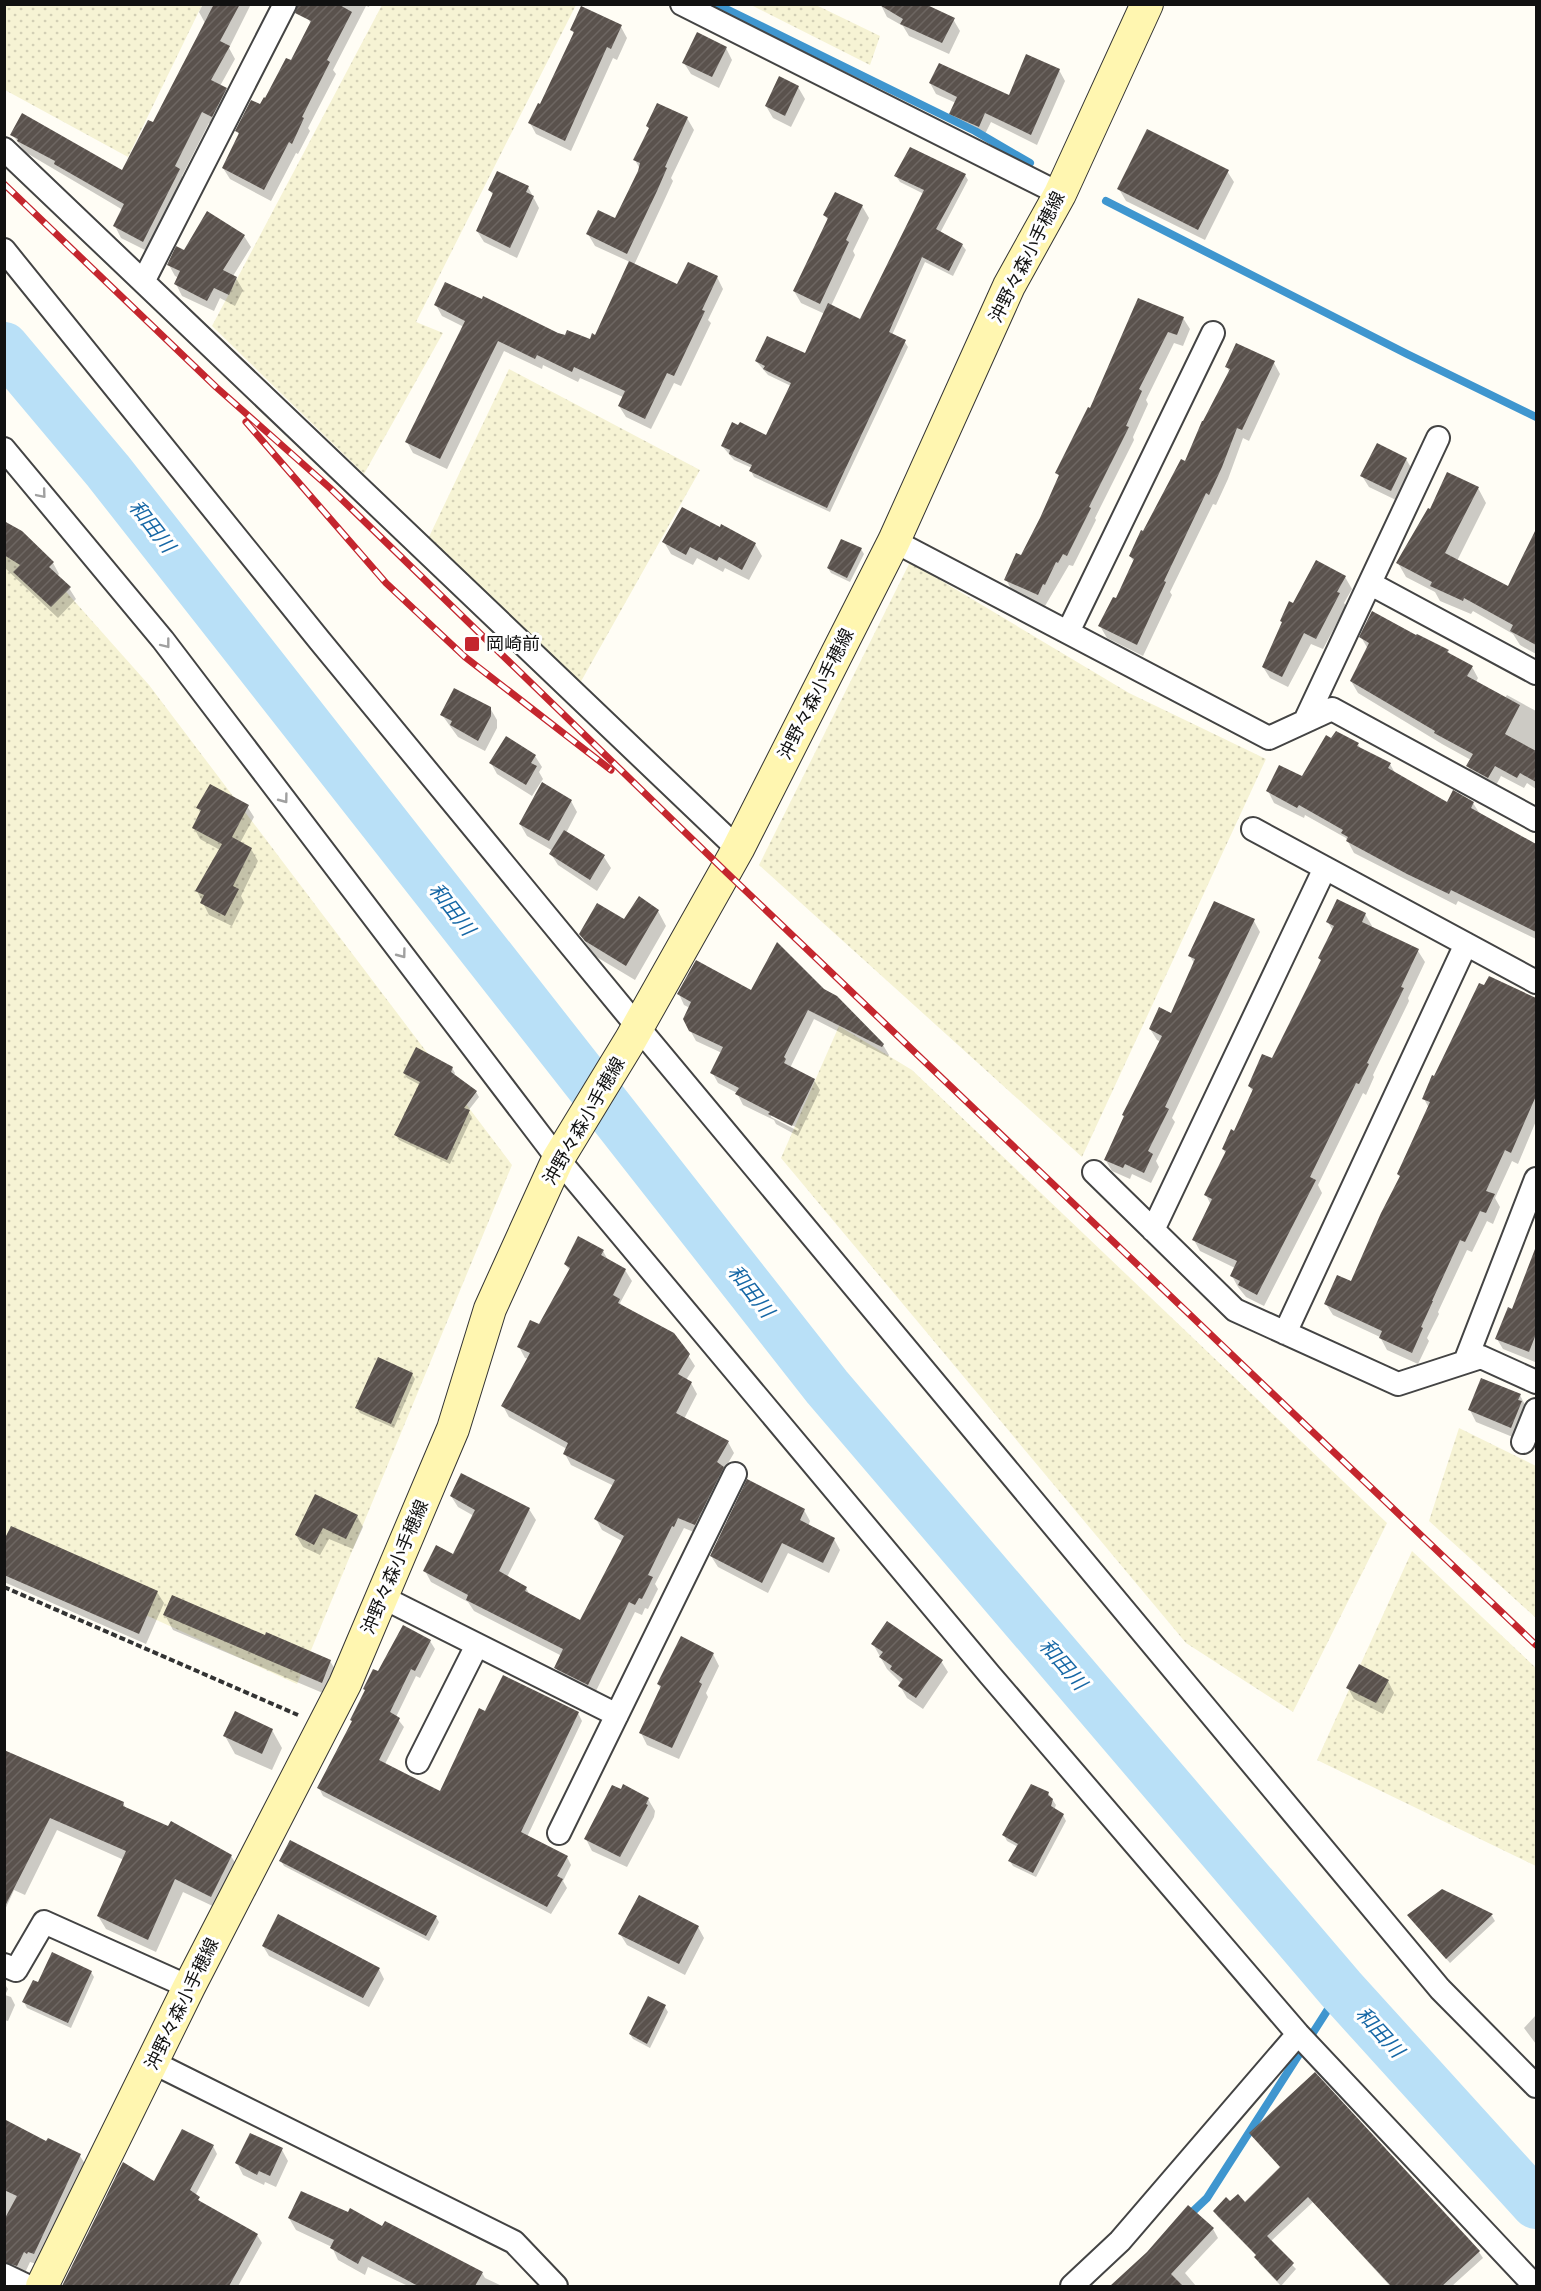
<svg xmlns="http://www.w3.org/2000/svg" width="1541" height="2291" viewBox="0 0 1541 2291" font-family="'Times New Roman','Noto Sans JP',serif">
<style>
.farmland{fill:url(#farmland-dots)}
.shadow{fill:#0003;fill-rule:evenodd}
.lines{fill:none;stroke-linecap:round;stroke-linejoin:round}
.stream{stroke:#3f96cf;stroke-width:8}
.river{stroke:#b9e0f7;stroke-width:50}
.building{fill:url(#building-hatch)}
.minor-casing{stroke:#444;stroke-width:26}
.secondary-casing{stroke:#333;stroke-width:34}
.path{stroke:#333;stroke-width:4;stroke-dasharray:6 3;stroke-linecap:butt}
.minor{stroke:#fff;stroke-width:22}
.secondary{stroke:#fff6b0;stroke-width:32}
.rail-casing{stroke:#c4262e;stroke-width:7}
.rail{stroke:#fff;stroke-width:4.5;stroke-dasharray:14;stroke-linecap:butt}
.oneway{stroke:#a0a0a0}
.poi-dot{fill:#c4262e;stroke:#fff;stroke-width:2}
.labels{text-anchor:middle;dominant-baseline:central;stroke-width:6;stroke-linejoin:round;paint-order:stroke}
.street-label{font-size:18px;fill:#111;stroke:#fff}
.poi-label{font-size:18px;fill:#111;stroke:#fff;text-anchor:start}
.water-label{font-size:20px;font-style:italic;fill:#1768a6;stroke:#fff}
</style>
<defs>
<pattern id="farmland-dots" width="8" height="8" patternUnits="userSpaceOnUse" patternTransform="scale(1.5)"><rect width="8" height="8" fill="#f6f3d4"/><path d="M2 2h.1M6 6h.1" fill="none" stroke="#d2cfb5" stroke-width="1.8" stroke-linecap="round"/></pattern>
<pattern id="building-hatch" width="6" height="6" patternUnits="userSpaceOnUse" patternTransform="scale(1.5)"><rect width="6" height="6" fill="#5a524d"/><path d="M-1 1l2-2M0 6l6-6M5 7l2-2" fill="none" stroke="#6d6662"/></pattern>
</defs>
<rect width="100%" height="100%" fill="#fffdf5"/>
<path class="farmland" d="M4,5L5,4L202,5L128,157L5,90Z
M382,5H576L416,322L443,333L364,474L212,326Z
M751,5H816L880,36L870,65Z
M509,369L700,470L579,685L428,539Z
M4,522L149,685L512,1165L297,1684L5,1551Z
M910,562L1129,693L1266,759L1082,1157L759,865Z
M839,1026L912,1070L1387,1523L1293,1712L1186,1643L781,1158Z
M1459,1428L1536,1466V1618L1429,1521Z
M1412,1551L1536,1668V1866L1317,1760Z"/>
<path class="shadow" d="M203,4H251L229,48L235,59L220,86L226,89L233,101L219,128L209,123L182,176L186,182L149,252L121,238L115,226L123,210L25,152L12,134L123,172L154,124L205,23L199,12Z
M310,4H370L369,7L366,6L333,70L336,74L308,128L310,131L298,154L296,153L271,201L230,179L223,168L240,136L237,131L261,106L292,62L311,24L308,19Z
M881,5L953,19L960,31L949,54L909,36L903,26L887,17Z
M621,27L627,38L617,60L613,58L571,151L536,134L530,123L540,106L574,34L572,30Z
M726,48L732,60L719,88L691,74L684,63Z
M1059,70L1065,81L1037,145L991,122L984,136L957,125L951,114L956,103L936,94L930,83L1009,97Z
M798,87L805,99L791,127L773,118L766,106Z
M687,118L694,130L671,178L673,181L663,203L634,265L678,286L717,277L723,289L708,320L711,323L681,386L674,383L651,429L626,417L619,406L623,397L580,378L578,382L543,365L542,369L504,351L447,469L413,453L407,442L464,327L442,316L436,305L591,341L595,337L630,262L595,246L588,234L616,220L640,169L635,160L650,129L648,126Z
M1227,171L1234,182L1205,240L1126,201L1119,189Z
M965,175L968,180L940,233L962,245L966,250L953,276L925,262L892,335L904,341L908,347L830,512L754,477L751,471L752,468L734,460L722,446L767,437L791,386L768,375L756,361L805,355L825,314L801,303L794,291L828,221L825,215L835,194L862,206L869,218L853,251L855,255L831,306L861,321L924,194L900,182L896,176Z
M528,187L539,208L517,258L484,242L477,231L493,196L490,190Z
M244,236L251,247L233,276L236,278L243,290L235,306L220,298L214,311L182,296L176,284L179,278L175,276L169,265L185,252Z
M1139,300L1183,318L1190,329L1183,346L1174,343L1146,400L1148,404L1133,437L1134,440L1095,518L1096,520L1073,566L1069,565L1045,606L1012,591L1006,579L1022,557L1060,477L1057,473L1091,411Z
M1274,363L1280,374L1249,441L1243,438L1228,479L1216,505L1213,504L1170,592L1172,595L1143,656L1107,638L1100,626L1117,600L1134,562L1130,556L1186,463L1230,373L1227,367Z
M1406,459L1413,471L1398,501L1369,487L1362,476Z
M1478,488L1486,503L1457,561L1509,589L1536,532V654L1520,645L1513,634L1473,611L1471,614L1440,601L1435,592L1406,577L1398,563L1431,511Z
M4,522L53,563L59,574L57,576L69,588L76,599L58,618L4,567Z
M664,542L755,544L762,556L749,580L725,568L723,572L697,558L693,565L671,554Z
M861,549L864,554L850,582L831,573L828,568Z
M1345,577L1352,589L1344,603L1346,606L1323,649L1311,644L1288,687L1270,678L1263,667L1283,624L1281,621L1294,605Z
M1361,637H1416L1448,651L1450,655L1472,667L1478,678L1476,682L1505,698L1507,695L1536,711V789L1527,783L1524,788L1501,776L1494,789L1474,778L1468,766L1471,760L1442,744L1358,693L1351,681L1368,649Z
M490,708L497,720V728L485,751L458,737L442,715Z
M1332,740L1358,744L1361,750L1390,764L1395,773L1448,804L1473,803L1480,814L1536,845V939L1458,901L1456,905L1354,853L1346,838L1305,815L1304,818L1274,803L1268,791L1303,778Z
M535,756L542,767L539,772L543,779L532,796L497,774L491,763Z
M571,801L577,812L566,833L604,857L611,868L597,891L558,865L551,854L553,851L527,836L520,824Z
M247,806L254,817L240,843L251,849L258,861L241,896L244,902L232,926L209,915L197,891L220,850L200,839L194,828L201,814L198,808Z
M658,911L666,926L635,980L595,956L580,934Z
M1365,914L1372,926L1371,928L1418,951L1425,962L1408,998L1409,1001L1373,1075L1374,1077L1366,1095L1363,1093L1318,1185L1322,1193L1264,1306L1246,1297L1238,1287L1232,1276L1235,1268L1200,1251L1194,1240L1211,1205L1206,1195L1226,1154L1223,1149L1235,1133L1253,1092L1249,1086L1273,1060L1322,962L1320,958L1333,931L1328,922Z
M1254,921L1260,932L1172,1118L1175,1122L1156,1161L1159,1167L1151,1183L1132,1174L1130,1179L1112,1171L1105,1159L1161,1042L1157,1040L1150,1029L1172,1015L1195,965L1190,956Z
M777,945L883,1045L889,1055L888,1057L814,1019L790,1068L814,1080L820,1090L798,1136L776,1124L774,1120L743,1105L737,1093L718,1083L712,1072L722,1053L696,1041L690,1030V1008L684,1005L679,994L752,992ZM771,1113L799,1129L798,1131L771,1117Z
M1489,978L1536,1000V1121L1518,1164L1512,1161L1495,1198L1500,1207L1493,1224L1487,1221L1472,1252L1467,1250L1438,1312L1439,1314L1427,1338L1429,1341L1418,1364L1387,1350L1380,1337L1333,1315L1326,1304L1352,1283L1401,1177L1429,1108L1424,1099Z
M452,1068L455,1073L454,1076L476,1092L479,1097L468,1111L472,1117L450,1164L399,1140L396,1135L420,1085L407,1078L404,1073Z
M1536,1250V1358L1535,1362L1503,1349L1497,1339L1512,1311Z
M603,1251L609,1262L625,1270L632,1281L620,1303L623,1307L688,1355L695,1366L686,1380L691,1383L697,1394L684,1419L728,1442L734,1453L724,1470L729,1479L701,1535L684,1528L655,1584L658,1589L648,1609L645,1608L642,1615L635,1612L594,1695L562,1679L556,1668L562,1656L474,1611L468,1602L431,1582L425,1571L454,1556L474,1516L458,1507L451,1496L529,1509L536,1520L507,1577L526,1588L530,1595L581,1622L622,1541L602,1530L596,1519L614,1486L571,1465L565,1454L567,1449L509,1417L503,1406L529,1359L525,1358L519,1347L540,1326L570,1271L565,1264Z
M412,1374L415,1379L394,1428L360,1413L357,1408Z
M1520,1395L1526,1407L1520,1440L1476,1422L1470,1410Z
M804,1510L810,1521L808,1526L834,1539L840,1550L829,1573L788,1553L768,1593L718,1567L711,1556Z
M357,1516L363,1527L353,1549L329,1539L320,1555L303,1547L296,1535Z
M4,1544L157,1592L164,1603L146,1644L4,1582Z
M165,1615L266,1637L330,1661L339,1676L330,1696L173,1630Z
M430,1641L435,1649L420,1678L416,1676L396,1717L404,1727L385,1764L441,1793L485,1713H578L582,1721L527,1837L567,1857L571,1865L563,1881L567,1888L551,1914L323,1796L319,1788L378,1673Z
M873,1644L941,1661L948,1672L923,1709L907,1698L900,1686L902,1684L887,1669Z
M713,1654L719,1666L706,1693L708,1697L679,1759L647,1745L641,1733L661,1689L658,1684Z
M1388,1681L1394,1693L1383,1714L1354,1699L1348,1688Z
M272,1730L282,1748L272,1770L235,1754L225,1736Z
M4,1751L123,1803L127,1810L231,1856L239,1869L219,1909L183,1892L156,1952L106,1929L98,1916L124,1860L57,1830L25,1895L14,1890L4,1912Z
M1048,1793L1056,1805L1054,1810L1063,1815L1066,1821L1036,1877L1013,1866L1010,1861L1018,1847L1007,1841L1004,1835Z
M648,1799L655,1811L654,1817L627,1867L592,1851L586,1839Z
M281,1861L436,1917L439,1922L429,1941L284,1866Z
M1442,1890L1492,1916L1495,1921L1450,1963L1409,1916Z
M698,1927L704,1938L685,1975L627,1945L620,1934Z
M263,1946L379,1969L384,1979L369,2007L269,1956Z
M91,1972L94,1977L71,2028L27,2008L24,2002L39,1984Z
M4,1983L8,1989L5,1995L11,1997L15,2005L8,2021L4,2020Z
M648,1998L665,2007L668,2012L650,2048L633,2039L630,2034Z
M1536,2015V2044L1524,2028Z
M1315,2074L1479,2252L1483,2258L1452,2286H1390L1313,2202L1270,2242L1296,2269L1281,2286L1259,2263L1257,2256L1218,2217L1214,2211L1230,2203L1245,2204L1281,2168Z
M4,2121L47,2143L48,2140L80,2156L87,2167L40,2265L30,2262L23,2277L4,2275Z
M213,2146L217,2154L195,2196L202,2204L257,2235L262,2243L238,2286H63L124,2164L154,2184Z
M282,2150L288,2161L276,2187L265,2182L264,2185L243,2175L237,2163Z
M289,2218L482,2273L485,2278L502,2286H408L368,2267L365,2275L338,2260L332,2247L296,2230Z
M1213,2229L1218,2238L1185,2273L1196,2286H1128L1122,2277Z"/>
<g class="lines">
<path class="stream" d="M716,4L975,131L1030,163
M1106,201L1407,354L1536,417
M1186,2218L1207,2198L1341,1989"/>
<path class="river" d="M4,347L108,471L827,1387L1341,1989L1536,2204"/>
</g>
<path class="building" d="M214,4H240L220,41L230,46L211,80L227,88L212,117L202,112L175,166L180,169L143,242L113,226L124,204L54,164L55,161L17,141L18,139L10,135L22,113L122,170L148,120L153,122Z
M298,4H338L352,12L327,60L330,62L302,117L304,118L292,144L289,142L264,190L222,168L239,133L235,131L251,100L260,104L264,97L265,98L286,58L291,60L311,21L295,13Z
M878,4H925L955,18L942,43L900,24L903,19Z
M581,6L622,25L611,49L607,47L565,141L528,123L538,103L540,104L574,32L570,30Z
M697,32L727,47L712,77L682,63Z
M1026,54L1060,69L1031,135L985,113L979,127L949,114L957,97L929,83L939,63L1009,95Z
M779,76L799,86L785,116L765,106Z
M657,103L688,117L665,167L667,168L657,191L627,254L586,234L598,210L615,218L638,171L640,163L633,160L649,128L646,126Z
M1147,129L1229,170L1198,230L1117,189Z
M910,147L966,174L936,229L963,244L949,271L922,257L889,332L906,340L827,508L749,471L752,465L729,454L730,450L721,446L732,422L738,425L740,422L766,435L791,383L763,369L765,366L755,361L767,336L805,353L828,303L860,319L924,190L894,176Z
M497,171L529,186L526,192L534,196L510,248L476,231L493,193L488,190Z
M835,192L863,205L846,240L849,242L820,304L793,291L828,218L823,215Z
M207,211L245,235L223,270L237,277L229,295L214,288L207,301L174,284L180,271L167,265L176,246L184,250Z
M629,261L677,284L688,262L718,276L702,310L705,311L674,376L667,373L645,419L618,406L625,391L574,367L572,372L537,355L535,359L498,341L440,459L405,442L465,321L434,305L445,282L482,299L483,296L558,333L565,335L567,330L590,339L592,333L595,335Z
M1138,298L1184,317L1177,335L1168,332L1139,389L1142,391L1126,426L1129,427L1089,507L1091,508L1067,556L1063,554L1058,563L1056,562L1045,585L1043,584L1038,595L1004,580L1016,553L1021,555L1040,518L1059,475L1055,473L1088,407L1090,408Z
M1236,343L1275,361L1242,430L1237,428L1222,467L1209,495L1206,493L1164,581L1166,582L1137,645L1098,626L1113,597L1116,598L1134,559L1129,556L1141,530L1143,531L1181,459L1185,461L1202,421H1203L1230,369L1225,367Z
M1377,443L1407,458L1391,491L1360,476Z
M1447,472L1479,487L1445,553L1508,586L1536,529V645L1510,631L1513,625L1464,598L1463,601L1430,586L1432,582L1396,563L1428,508L1430,509Z
M682,507L720,527L721,524L756,543L742,570L719,557L717,561L690,547L686,555L662,542Z
M4,521L22,531L54,562L49,567L71,587L51,607L13,572L20,565L4,555Z
M841,539L862,548L847,578L827,568Z
M1316,560L1346,576L1337,592L1340,593L1316,639L1304,633L1282,677L1262,667L1282,622L1280,621L1289,601L1293,603Z
M1372,611L1416,635L1417,634L1449,650L1447,652L1473,666L1467,676L1520,705L1505,734L1536,751V782L1520,773L1517,778L1495,766L1488,778L1466,766L1473,754L1434,733L1435,731L1350,681L1369,643L1359,637Z
M454,688L491,707V716L478,741L450,725L452,721L440,715Z
M1336,731L1359,743L1357,746L1391,763L1388,768L1447,802L1453,790L1474,802L1471,808L1536,844V932L1451,890L1449,894L1407,874L1346,841L1348,837L1341,833L1343,830L1299,805L1297,808L1266,791L1279,765L1302,776L1326,735L1331,738Z
M506,736L536,755L531,763L537,766L526,785L489,763Z
M542,782L572,800L549,841L519,824Z
M210,784L249,805L232,837L252,848L233,886L239,889L225,916L200,903L204,895L195,891L222,844L192,828L201,810L196,808Z
M564,830L605,855L590,880L549,854Z
M639,896L659,910L626,966L585,941L579,934L597,903L624,919Z
M1337,899L1366,913L1362,922L1419,949L1401,987L1404,988L1367,1063L1369,1064L1359,1084L1356,1083L1310,1177L1316,1180L1257,1295L1238,1285L1240,1281L1230,1276L1237,1261L1192,1240L1212,1199L1204,1195L1226,1151L1222,1149L1231,1129L1234,1131L1253,1089L1248,1086L1262,1054L1272,1058L1321,960L1318,958L1334,926L1326,922Z
M1214,901L1255,919L1165,1107L1169,1109L1148,1151L1153,1154L1144,1173L1125,1164L1123,1168L1104,1160L1124,1116L1122,1115L1162,1036L1149,1029L1159,1007L1171,1013L1195,959L1188,956Z
M777,942L824,989L837,996L884,1044L882,1047L808,1010L784,1057L786,1059L784,1063L815,1079L792,1126L768,1114L770,1112L735,1094L739,1088L710,1073L723,1047L689,1031L683,1019L691,1002L677,994L696,960L751,990Z
M1489,976L1536,998V1096L1511,1153L1505,1150L1486,1191L1495,1194L1486,1213L1480,1211L1465,1242L1460,1240L1432,1301H1433L1421,1327L1423,1328L1412,1353L1379,1338L1382,1331L1324,1304L1337,1275L1351,1281L1381,1213L1400,1176L1397,1174L1430,1102L1422,1099L1432,1075L1434,1076L1479,983L1484,985Z
M416,1047L453,1067L451,1072L477,1091L464,1108L470,1110L447,1160L394,1135L420,1082L403,1073Z
M578,1236L604,1250L601,1255L626,1269L613,1295L620,1299L618,1303L674,1333L690,1354L678,1374L692,1382L676,1413L729,1441L717,1462L724,1467L695,1525L678,1518L674,1527L672,1526L648,1575L653,1577L642,1599L639,1598L635,1605L629,1602L588,1685L554,1668L563,1649L466,1600L468,1595L423,1571L436,1545L453,1554L475,1510L450,1496L461,1473L530,1508L499,1571L527,1587L525,1591L580,1620L624,1536L594,1519L615,1480L563,1454L568,1443L501,1406L530,1353L517,1347L530,1320L539,1324L570,1268L564,1264Z
M1535,1249L1536,1334L1529,1352L1495,1339L1508,1307L1512,1309Z
M378,1357L413,1373L391,1424L355,1408Z
M1481,1378L1521,1394L1518,1400L1522,1401L1511,1428L1468,1410Z
M747,1479L805,1509L800,1520L835,1538L823,1563L782,1543L762,1583L710,1556Z
M315,1494L358,1515L346,1539L323,1528L314,1545L295,1535Z
M11,1526L158,1591L139,1634L4,1575V1540Z
M172,1595L265,1635L266,1632L331,1660L322,1683L163,1615Z
M887,1621L943,1660L916,1698L898,1686L903,1679L890,1669L892,1666L879,1657L883,1652L871,1644Z
M403,1625L431,1640L415,1671L411,1669L390,1712L400,1718L379,1760L440,1791L479,1708L485,1711L503,1675L579,1712L521,1832L568,1856L557,1876L563,1879L547,1907L317,1788L352,1721L350,1720L365,1690L363,1689L373,1669L378,1671Z
M681,1636L714,1653L699,1682L702,1684L672,1748L639,1733L661,1686L657,1684Z
M1359,1664L1389,1680L1376,1703L1346,1688Z
M235,1711L273,1729L262,1754L223,1736Z
M4,1750L124,1802L123,1806L168,1826L171,1821L232,1855L211,1897L175,1879L148,1940L97,1916L126,1851L50,1818L4,1908Z
M623,1784L649,1798L646,1804L648,1805L620,1857L584,1839L612,1785L621,1789Z
M1031,1784L1049,1792L1048,1795L1053,1799L1051,1806L1064,1814L1033,1873L1008,1861L1018,1844L1002,1835Z
M290,1840L437,1916L426,1936L279,1861Z
M1442,1889L1493,1914L1446,1959L1407,1915Z
M639,1895L699,1926L679,1964L618,1934Z
M278,1914L380,1968L363,1998L262,1946Z
M52,1952L92,1971L68,2023L22,2002L33,1980L38,1982Z
M648,1996L666,2005L647,2044L629,2034Z
M1315,2072L1480,2251L1442,2286H1391L1308,2197L1267,2236L1294,2263L1277,2281L1254,2257L1256,2255L1213,2211L1226,2197L1230,2201L1238,2194L1245,2202L1280,2167L1249,2133Z
M4,2119L46,2141L48,2138L81,2154L34,2254L28,2252L27,2254L24,2252L17,2266L4,2262V2220L17,2196L4,2190Z
M182,2129L214,2145L190,2190L200,2197L198,2200L258,2234L229,2286H62L123,2162L154,2181Z
M250,2133L283,2148L270,2176L259,2171L257,2175L235,2163Z
M301,2191L348,2212L350,2208L382,2226L385,2221L483,2272L475,2286H418L362,2256L358,2264L330,2248L334,2240L288,2218Z
M1188,2205L1214,2228L1171,2274L1183,2286H1110L1147,2252Z"/>
<g class="lines">
<defs>
<path id="minor" d="M682,4L1060,194
M4,149L738,849
M4,250L320,641L637,1026L1440,1989L1536,2086
M144,280L285,4
M4,449L163,640L558,1159L990,1675L1298,2034L1535,2286
M894,541L1269,738L1332,709L1536,820
M1371,584L1536,673
M1068,632L1213,333
M1305,721L1438,438
M1253,829L1536,982
M1094,1172L1235,1310L1398,1384L1481,1357L1536,1382
M1153,1230L1325,868
M1285,1333L1466,944
M1465,1362L1536,1179
M1523,1442L1536,1410
M382,1597L617,1715
M418,1762L477,1645
M559,1833L735,1474
M4,1965L16,1970L44,1922L189,1987
M152,2062L514,2242L556,2286
M4,2275L27,2286
M1072,2286L1120,2241L1298,2034"/>
<path id="secondary" d="M42,2286L189,1987L345,1684L453,1429L490,1309L558,1159L631,1039L738,849L894,541L1009,286L1060,194L1147,4"/>
</defs>
<use href="#minor" class="minor-casing"/>
<use href="#secondary" class="secondary-casing"/>
<path class="path" d="M4,1587L298,1715"/>
<use href="#minor" class="minor"/>
<use href="#secondary" class="secondary"/>
<defs>
<path id="rail" d="M4,184L216,387L330,488L726,872L1536,1645
M246,422L386,583L465,657L611,770"/>
</defs>
<use href="#rail" class="rail-casing"/>
<use href="#rail" class="rail"/>
</g>
<defs><path id="oneway-chevron" d="M-2-3.5L2.5 0L-2 3.5" fill="none" stroke-width="1.6" stroke-linecap="round" stroke-linejoin="round" transform="scale(1.5)"/></defs>
<g class="oneway">
<use href="#oneway-chevron" transform="translate(42 494) rotate(50)"/>
<use href="#oneway-chevron" transform="translate(166 644) rotate(52)"/>
<use href="#oneway-chevron" transform="translate(284 799) rotate(53)"/>
<use href="#oneway-chevron" transform="translate(402 954) rotate(53)"/>
</g>
<rect class="poi-dot" x="464" y="636" width="16" height="16" rx="3"/>
<g class="labels">
<g class="street-label">
<text transform="translate(1027 257) rotate(-63)">沖野々森小手穂線</text>
<text transform="translate(816 694) rotate(-63)">沖野々森小手穂線</text>
<text transform="translate(584 1121) rotate(-60)">沖野々森小手穂線</text>
<text transform="translate(395 1567) rotate(-67)">沖野々森小手穂線</text>
<text transform="translate(182 2004) rotate(-64)">沖野々森小手穂線</text>
</g>
<g class="poi-label">
<text x="486" y="644">岡崎前</text>
</g>
<g class="water-label">
<text transform="translate(152 526) rotate(52)">和田川</text>
<text transform="translate(452 909) rotate(52)">和田川</text>
<text transform="translate(751 1291) rotate(52)">和田川</text>
<text transform="translate(1063 1664) rotate(49)">和田川</text>
<text transform="translate(1380 2032) rotate(48)">和田川</text>
</g>
</g>
<rect width="1541" height="2291" fill="none" stroke="#111111" stroke-width="12"/>
</svg>
